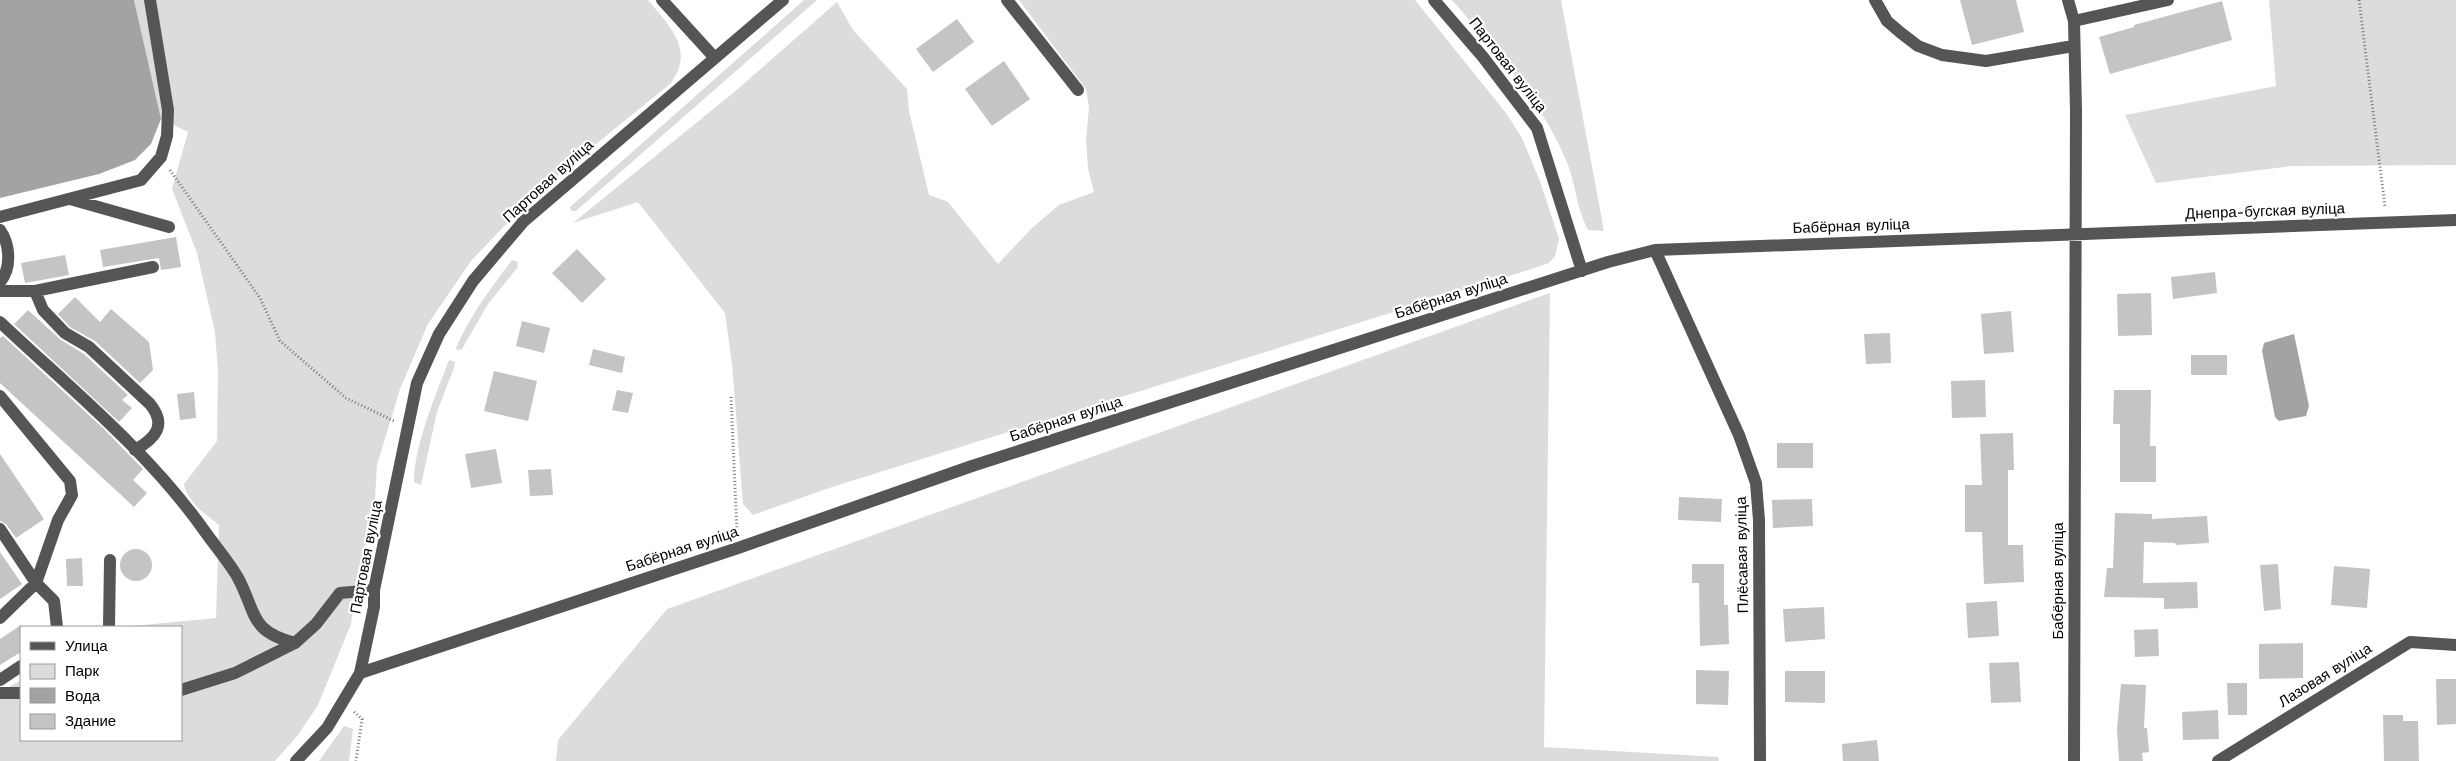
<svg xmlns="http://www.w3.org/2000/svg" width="2456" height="761" viewBox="0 0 2456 761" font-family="'Work Sans',sans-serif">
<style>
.green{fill:#dcdcdc}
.water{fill:#a3a3a3}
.building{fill:#c4c4c4}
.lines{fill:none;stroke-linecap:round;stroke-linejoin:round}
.path{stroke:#777;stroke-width:3;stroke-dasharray:1 2.5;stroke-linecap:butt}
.minor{stroke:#555;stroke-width:12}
.labels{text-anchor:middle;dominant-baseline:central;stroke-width:4.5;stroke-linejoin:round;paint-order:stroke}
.street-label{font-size:15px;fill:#000;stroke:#fff}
</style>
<rect width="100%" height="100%" fill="#fff"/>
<path class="green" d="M134,0H648C670,27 695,49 671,83L563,171L507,223L471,261L428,324L400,389L377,465L374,515L356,580L351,624L318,705L298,735L275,761H0V692L21,680V740H181V627H122L216,618L219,525C204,513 188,503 184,484L217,441L218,371L215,332L197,253L172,189L188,132L161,119Z
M804,0H817L576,211H571L570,207Z
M1019,0H1415L1506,113L1522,138L1541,184L1559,239L1555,256L1549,263L1525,271L829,488L753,515L743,504L732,364L725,313L638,202L573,223L733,93L837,2L853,30L907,89L909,111L929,195L948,202L998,264L1031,229L1059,205L1094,192L1088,169L1086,140L1089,108L1086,89Z
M1452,0H1561L1604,231L1588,230C1577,210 1576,186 1568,165C1543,102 1495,50 1452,0Z
M2269,0H2456V165L2292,166L2156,183L2125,115L2276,86Z
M512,260L518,262L517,268L488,304L462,349L457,350L456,348C470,315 491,288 512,260Z
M1550,293L1544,747L1718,757L1719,761H556L558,740L667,609Z
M449,360L455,362L454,368L437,412L421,485L414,482C414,445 436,395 449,360Z
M344,726L353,729L349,761H319Z"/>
<path class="water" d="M0,0H134L161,119L151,144L135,160L99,174L0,198Z
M2294,334L2309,406L2306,416L2279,421L2275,417L2262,351L2264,343Z"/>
<path class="building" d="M1960,0H2016L2024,32L1972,45Z
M2222,1L2232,40L2110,74L2099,37L2134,27V25Z
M957,19L974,42L933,72L916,49Z
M1004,61L1030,99L992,126L965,89Z
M176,237L181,267L161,270L159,258L103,267L100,250Z
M577,249L606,279L582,303L552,273Z
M65,255L69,275L25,283L21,263Z
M2215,272L2217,293L2173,299L2171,277Z
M2151,293L2152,335L2118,336L2117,294Z
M75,297L100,322L111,309L149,342L153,370L140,383L95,341L70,327L58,314Z
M28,310L61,340L84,354L128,395L122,400L132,408L119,422L14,324Z
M2011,311L2014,352L1984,354L1981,314Z
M522,321L550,328L544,353L516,346Z
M1890,333L1891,363L1866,364L1864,334Z
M3,336L103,428L143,469L133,480L147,493L134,507L0,383V338Z
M593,349L625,357L622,373L589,365Z
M2191,355H2227V375H2191Z
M494,371L537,381L528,421L484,411Z
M1985,380L1986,417L1952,418L1951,381Z
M617,390L633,393L628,413L612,410Z
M2114,390H2151L2150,446H2156V482H2120V424H2113Z
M194,392L196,418L180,420L177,394Z
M2013,433L2014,470H2008V545H2023L2024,582L1984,584L1982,532H1965V485H1982L1980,434Z
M1777,443H1813V468H1777Z
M496,449L502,483L471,488L465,454Z
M0,454L44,519L16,538L6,524L0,521Z
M551,469L553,495L530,496L528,470Z
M1679,497L1722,499L1721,522L1678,520Z
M1812,499L1813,526L1773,528L1772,500Z
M2115,513L2152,514V519L2207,516L2209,543L2176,545L2175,543L2144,542L2143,583L2197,582L2198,608L2164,609V598L2104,597L2107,568H2113Z
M120 565a16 16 0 1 1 32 0a16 16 0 1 1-32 0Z
M0,552L22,584L0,599Z
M82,558L83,586H67L66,559Z
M1692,564H1724V605H1728L1729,644L1700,646L1699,583H1692Z
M2278,564L2281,609L2264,611L2260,565Z
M2334,566L2370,569L2367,608L2331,605Z
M1997,601L1999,636L1968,638L1966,603Z
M1824,607L1825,639L1785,642L1783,609Z
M21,625V652L0,665V639Z
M2158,629L2159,656L2135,657L2134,630Z
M2303,643V678L2259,679V644Z
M2019,662L2021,702L1991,703L1989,663Z
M1696,670L1729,671L1728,705L1696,704Z
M1785,671H1825V703L1785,702Z
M2436,679H2456V724L2437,725Z
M2227,683H2247V715H2228Z
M2121,684L2146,685L2144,728H2147L2149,752L2142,753L2143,761H2119L2117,729Z
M2218,710L2219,739L2183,740L2182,712Z
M2383,715H2403V721H2418L2419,761H2384Z
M1877,740L1879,761H1843L1842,744Z"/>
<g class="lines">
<path class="path" d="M2359,0L2385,207
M170,170L260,298L280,341L346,398L394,421
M731,397L737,532
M354,712L362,719L356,761"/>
<path class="minor" d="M662,0L714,57
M1007,0L1078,90
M1434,0L1483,57L1537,128L1582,271
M1875,0L1887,21L1901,33L1918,46L1942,55L1986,61L2073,46
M2068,0L2074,21L2076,111L2074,761
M2074,21L2168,0
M70,199L169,227
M0,217L141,180L161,157L167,136L168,110L150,0
M0,230C10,244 12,268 0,282
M1655,250L1739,435L1756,483L1759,520L1760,761
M0,291H35L153,267
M35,291L43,310L65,333L89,347L150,404C167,425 156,438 135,450
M0,322C71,389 150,453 206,533C216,547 228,561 237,576C257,612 248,631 295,643
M0,396L70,481L72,495L58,520L36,583L54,601L57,627
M0,529L36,583L0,618
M109,627L110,560
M360,673L738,548L972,466L1608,262L1655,250L2456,220
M0,680L21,666
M181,690L235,673L295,643L316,624L340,593L374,590
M0,693H21
M296,761L327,728L360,673L374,607V590L417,383L439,334L473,281L523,222L783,0
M2218,761L2410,642L2456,645"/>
</g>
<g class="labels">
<g class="street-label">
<text transform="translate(1508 65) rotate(52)">Партовая вуліца</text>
<text transform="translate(548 181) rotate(-42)">Партовая вуліца</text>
<text transform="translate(2265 211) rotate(-2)">Днепра-бугская вуліца</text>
<text transform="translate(1851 226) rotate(-2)">Бабёрная вуліца</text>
<text transform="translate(1451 296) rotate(-18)">Бабёрная вуліца</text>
<text transform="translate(1066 419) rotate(-18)">Бабёрная вуліца</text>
<text transform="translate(682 549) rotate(-18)">Бабёрная вуліца</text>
<text transform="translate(1742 555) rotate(-91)">Плёсавая вуліца</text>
<text transform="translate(366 557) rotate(-79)">Партовая вуліца</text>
<text transform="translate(2058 581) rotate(-90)">Бабёрная вуліца</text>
<text transform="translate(2325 675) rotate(-32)">Лазовая вуліца</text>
</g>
</g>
<rect x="20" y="626" width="162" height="115" fill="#ffffff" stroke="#999999"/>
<rect x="30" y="642" width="25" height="8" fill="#555555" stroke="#999999"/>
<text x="65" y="651" font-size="15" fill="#000000">Улица</text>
<rect x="30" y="664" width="25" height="15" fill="#dcdcdc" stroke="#999999"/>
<text x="65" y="676" font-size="15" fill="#000000">Парк</text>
<rect x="30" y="688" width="25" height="15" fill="#a3a3a3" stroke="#999999"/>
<text x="65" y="701" font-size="15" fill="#000000">Вода</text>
<rect x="30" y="714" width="25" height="15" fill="#c4c4c4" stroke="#999999"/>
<text x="65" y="726" font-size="15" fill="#000000">Здание</text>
</svg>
